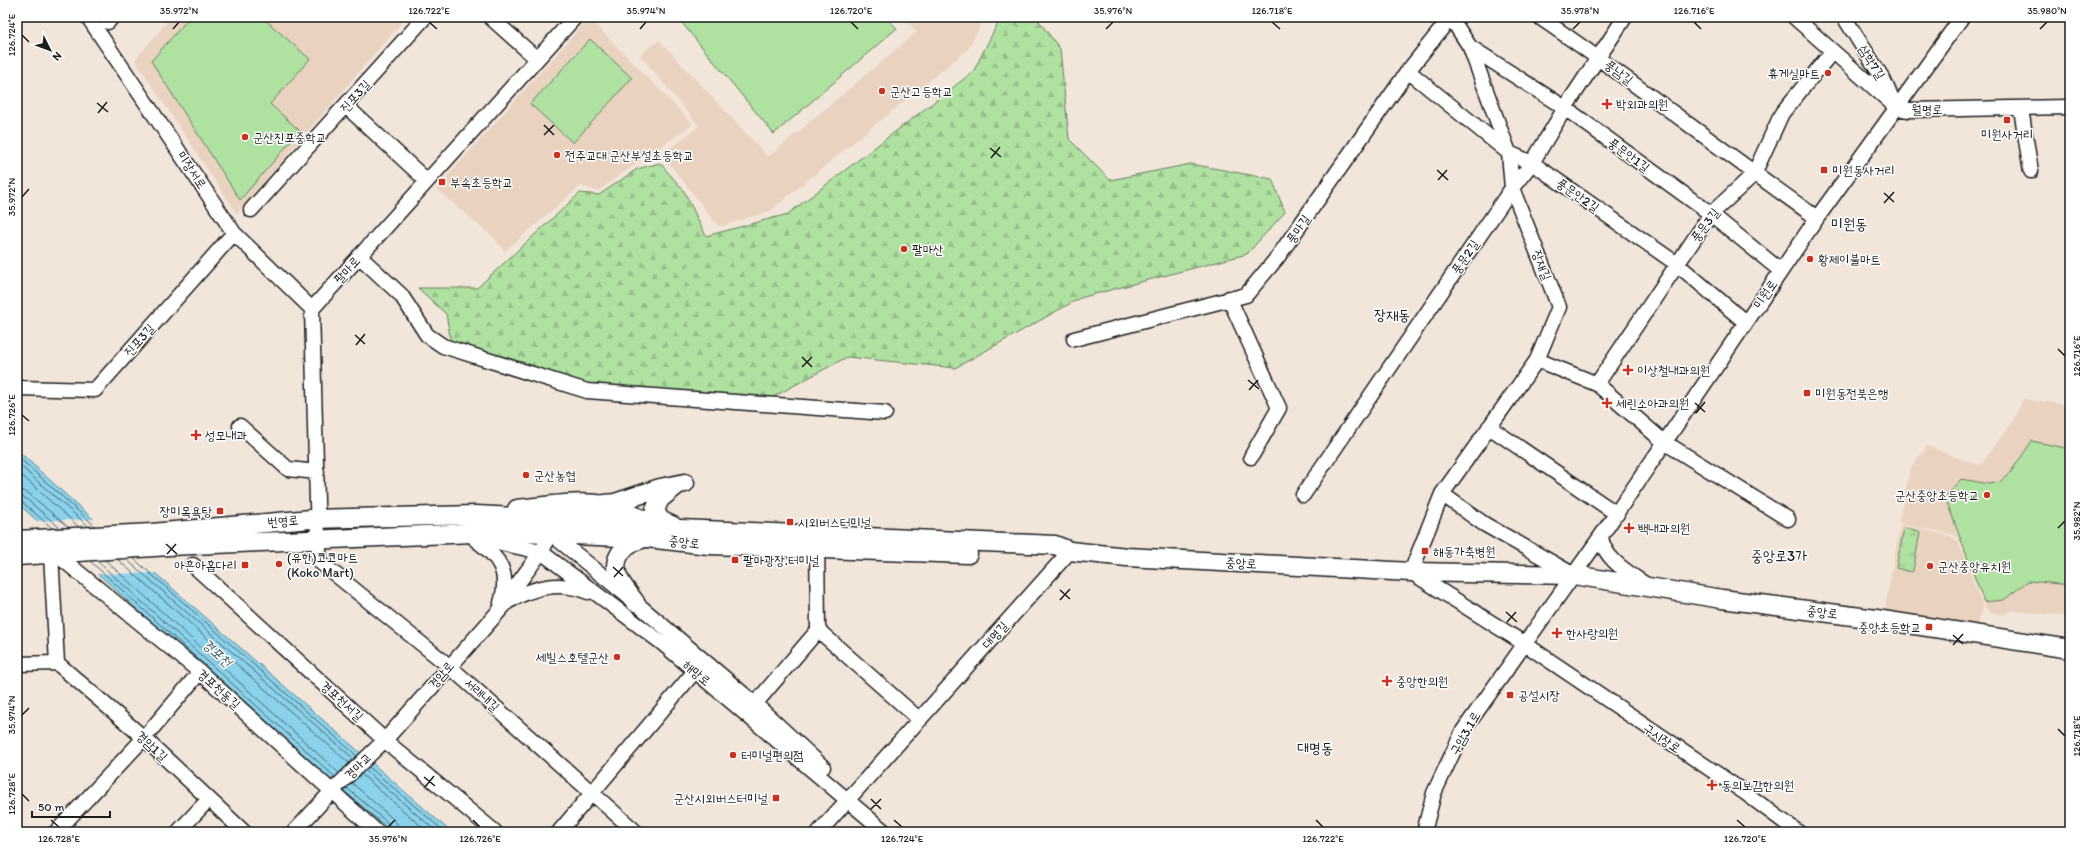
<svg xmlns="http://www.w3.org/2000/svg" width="2087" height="849" viewBox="0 0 2087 849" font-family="Itim,'Poor Story',sans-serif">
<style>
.built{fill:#e9d3c0}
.grass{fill:#afe1a1;stroke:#667e5e}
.forest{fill:url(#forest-firs);stroke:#667e5e}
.park{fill:url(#park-tufts);stroke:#667e5e}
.water{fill:#8ad2eb;stroke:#5e8998}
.pier{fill:#f2e5da}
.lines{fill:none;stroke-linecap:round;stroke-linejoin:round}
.shore{stroke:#48656f;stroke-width:1}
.minor-casing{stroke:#1c1c1c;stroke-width:17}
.major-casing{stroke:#1c1c1c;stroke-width:21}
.minor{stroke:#fff;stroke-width:14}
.major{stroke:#fff;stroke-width:18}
.ticks{fill:none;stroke:#1c1c1c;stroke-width:1.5}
.poi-dot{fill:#c8321e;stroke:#fff;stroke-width:1.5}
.labels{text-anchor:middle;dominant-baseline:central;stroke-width:3;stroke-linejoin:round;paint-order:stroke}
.street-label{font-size:13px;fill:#1c1c1c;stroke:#fff}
.poi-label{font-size:13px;fill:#1c1c1c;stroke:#fff;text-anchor:start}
.water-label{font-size:14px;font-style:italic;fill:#425c64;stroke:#fff}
.quarter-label{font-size:15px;fill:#1c1c1c;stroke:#fff}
.neatline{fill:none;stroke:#1c1c1c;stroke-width:1.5}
.ticks-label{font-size:10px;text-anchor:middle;fill:#1c1c1c}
</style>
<defs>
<pattern id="forest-firs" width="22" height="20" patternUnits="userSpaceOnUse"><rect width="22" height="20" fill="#afe1a1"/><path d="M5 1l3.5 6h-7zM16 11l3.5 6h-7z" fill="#96c08a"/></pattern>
<pattern id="park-tufts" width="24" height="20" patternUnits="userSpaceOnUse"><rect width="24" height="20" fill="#afe1a1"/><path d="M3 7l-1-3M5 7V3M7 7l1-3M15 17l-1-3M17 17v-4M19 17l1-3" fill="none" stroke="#96c08a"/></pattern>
</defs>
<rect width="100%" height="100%" fill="#f2e5da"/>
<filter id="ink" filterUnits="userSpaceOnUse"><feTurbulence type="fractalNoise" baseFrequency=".025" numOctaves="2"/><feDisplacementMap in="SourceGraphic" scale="8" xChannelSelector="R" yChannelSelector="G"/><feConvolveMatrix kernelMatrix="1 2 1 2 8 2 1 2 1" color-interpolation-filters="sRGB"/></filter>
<g filter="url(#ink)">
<path class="built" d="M171,17H406L237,214L135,60Z
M902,17H985L968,49L770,211L719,227L662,154L699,126L640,55L659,40L768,157L917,32Z
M589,18L693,124L598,191L580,186L505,251L494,238L436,189Z
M2023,399L2070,405V616L2011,611L2002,615L1989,612L1985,607L1959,538L1952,534L1902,524L1899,521L1910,469L1927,446L1977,465L1982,464L2016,415Z
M1902,525L1950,536L1958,541L1983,607L1974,636L1882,625L1900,527Z"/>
<path class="grass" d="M190,17H262L310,59L270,104L300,131L240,200L151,61Z
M688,17H885L897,28L774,134L682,23Z
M590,39L632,78L573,143L530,104Z
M2032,441L2070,449V585L2028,581L2004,600L1984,602L1945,497L1961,479L1989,484L2000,482L2010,473Z"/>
<path class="forest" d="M1001,17H1036L1060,49L1069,139L1110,180L1191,164L1272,179L1285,212L1247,254L1080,298L955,368L847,357L771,398L582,387L451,342L446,314L418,288H477L580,193L599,195L637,169L660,163L684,191L706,236L788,214L973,72Z"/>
<path class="park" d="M1904,528L1919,531L1920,533L1913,571L1911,572L1896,568Z"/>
<path class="water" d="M17,450L76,504L451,832H385C260,724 142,610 17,503Z"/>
<path class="pier" d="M96,519L159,573L95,574L35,521Z"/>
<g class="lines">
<path class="shore" d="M17,456L95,526
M17,463L88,526
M17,471L79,527
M17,489L28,493L68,527
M17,495L24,497L60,528
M17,500L21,501L52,528
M133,558L357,756
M117,559L349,763
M126,559L354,759
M105,560L339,773
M90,561L318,768
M97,561L335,777
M369,767L445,832
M365,770L437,832
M361,774L428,832
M352,783L393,819L397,824L398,832
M347,788L389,824L392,832
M344,791L386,827L387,832"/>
<defs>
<path id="minor" d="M88,17L234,233L312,309
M490,17L537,59
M575,17L312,309L318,540L320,562L449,666L636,832
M1539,17C1634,81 1723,152 1817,218
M1794,17L1897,108L1909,110L2070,107
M1844,17L1883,79L1894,103
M1451,18L1470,47L1509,153L1512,188L1559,307L1537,360L1442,494L1411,572L1525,644L1744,792L1798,832
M108,22L112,17
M1470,47L1565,108L1711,214L1781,271
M1408,71L1509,153L1532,163L1677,264L1745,322
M346,106L427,181
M2021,109L2031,171
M251,210L425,17
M359,256L401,295L427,335L443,346L587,391L885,413
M1229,298L1279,408L1251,457
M1074,339L1246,295L1277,258L1408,71L1451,17
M1537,360L1597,384L1664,442L1788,519
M1597,384L1711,214L1754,174L1782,113L1832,52
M17,388L95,390L234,233
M240,426L288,469L317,472
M1489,427L1617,514
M1442,494L1484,524L1574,575
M1303,495L1512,188L1532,163L1565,108L1625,17
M550,533L635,602L755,704L823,767
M1601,536C1603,560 1631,574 1649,587
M474,537L541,552L662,643L885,832
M817,538L818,630
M476,540C500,558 510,572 501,603
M51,554L57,663
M56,554L200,672L377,832
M193,565L389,744L495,832
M505,601L541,552L545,545
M818,630L920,720
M17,664L57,663L144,738L244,832
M755,704L818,630
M56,832L144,738L200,672
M178,832L209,799
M294,832L331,792L385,740L507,602C534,587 559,580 588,592
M559,832L695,671
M819,832L1070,551
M1424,832L1434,793L1463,731L1601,536L1817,218L1962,17"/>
<path id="major" d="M605,504L615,503L660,488L685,483
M517,509C542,507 579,500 603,505C619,507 632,515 646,521
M673,526L660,520L655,510L660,499L676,486
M17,540L152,533L311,519L476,515L652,524L680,529L1055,545L1070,551L1127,557L1411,572L1574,575L1722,599L1876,619L2070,649
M17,556L169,546L497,532L647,538L709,545L968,554
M635,602C630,595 623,587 619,579C610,559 624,543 642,539"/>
</defs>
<use href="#minor" class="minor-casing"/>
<use href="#major" class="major-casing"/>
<use href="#minor" class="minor"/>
<use href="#major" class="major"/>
</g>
</g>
<path class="ticks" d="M429,22L437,29M851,22L858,29M1272,22L1280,29M1694,22L1701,29M173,29L179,22M640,29L646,22M1106,29L1113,22M1573,29L1580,22M2040,29L2047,22M22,35L29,42M97,103L108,112M98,113L107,102M544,125L554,135M544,135L554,125M990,148L1001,157M991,158L1000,147M1437,170L1448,180M1438,180L1447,170M1884,193L1894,202M22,197L29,189M1884,203L1894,192M355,335L365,344M356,345L365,334M2058,349L2065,356M802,357L812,367M802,367L812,357M1248,380L1259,389M1249,390L1258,380M1695,403L1705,412M1696,413L1705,402M22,415L29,421M2058,528L2065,521M166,544L177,554M167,554L176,544M613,567L623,576M614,577L623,567M1060,590L1070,599M1060,600L1070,589M1506,612L1517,622M1507,622L1516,612M1953,635L1963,644M1953,645L1963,634M22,715L29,708M2058,729L2065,736M424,777L435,786M425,787L434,776M22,794L29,801M871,799L881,809M871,809L881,799M51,820L59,827M473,820L480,827M894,820L902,827M1316,820L1323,827M1737,820L1745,827M388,827L395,820"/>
<g class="poi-dot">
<circle cx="1828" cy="73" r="4"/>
<circle cx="882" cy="91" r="4"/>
<path d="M1605 98h4v4h4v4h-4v4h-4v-4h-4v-4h4z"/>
<rect x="2003" y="116" width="8" height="8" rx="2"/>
<circle cx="245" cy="137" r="4"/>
<circle cx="557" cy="155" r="4"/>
<rect x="1820" y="166" width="8" height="8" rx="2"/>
<rect x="438" y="178" width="8" height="8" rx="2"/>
<circle cx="904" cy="249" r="4"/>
<circle cx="1810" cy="259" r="4"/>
<path d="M1626 364h4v4h4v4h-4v4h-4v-4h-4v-4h4z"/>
<rect x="1803" y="389" width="8" height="8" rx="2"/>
<path d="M1605 397h4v4h4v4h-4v4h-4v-4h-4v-4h4z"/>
<path d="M194 429h4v4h4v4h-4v4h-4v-4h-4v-4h4z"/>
<circle cx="526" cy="475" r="4"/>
<circle cx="1987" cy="495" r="4"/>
<rect x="216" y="507" width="8" height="8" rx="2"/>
<rect x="786" y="518" width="8" height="8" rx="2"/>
<path d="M1627 522h4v4h4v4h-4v4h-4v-4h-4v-4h4z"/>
<rect x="1421" y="547" width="8" height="8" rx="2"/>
<rect x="731" y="556" width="8" height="8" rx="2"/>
<circle cx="279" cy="564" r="4"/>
<rect x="241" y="561" width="8" height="8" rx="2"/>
<circle cx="1930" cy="566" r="4"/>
<rect x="1925" y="623" width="8" height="8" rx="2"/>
<path d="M1555 627h4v4h4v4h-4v4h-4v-4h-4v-4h4z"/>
<circle cx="617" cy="657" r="4"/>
<path d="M1385 675h4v4h4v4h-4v4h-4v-4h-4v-4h4z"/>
<rect x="1506" y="691" width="8" height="8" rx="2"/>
<circle cx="733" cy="755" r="4"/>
<path d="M1710 779h4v4h4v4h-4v4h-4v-4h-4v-4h4z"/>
<rect x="772" y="794" width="8" height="8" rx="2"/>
</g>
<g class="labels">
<g class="street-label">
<text transform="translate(1872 62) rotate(58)">삼학7길</text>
<text transform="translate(1619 72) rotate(37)">풍남길</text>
<text transform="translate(355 96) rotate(-48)">진포3길</text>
<text x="1927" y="109">월명로</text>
<text transform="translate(1629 155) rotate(36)">풍문안1길</text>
<text transform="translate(192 170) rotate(56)">미장서로</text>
<text transform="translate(1578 195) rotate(35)">풍문안2길</text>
<text transform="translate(1705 225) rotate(-53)">풍문3길</text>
<text transform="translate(1298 229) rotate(-55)">풍마길</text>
<text transform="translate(1465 257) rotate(-56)">풍문2길</text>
<text transform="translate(1542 265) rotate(69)">장재길</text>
<text transform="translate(347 270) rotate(-48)">팔마로</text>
<text transform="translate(1765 294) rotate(-55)">미원로</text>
<text transform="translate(139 340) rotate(-48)">진포3길</text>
<text transform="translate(283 521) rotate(-5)">번영로</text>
<text transform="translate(684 542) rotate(7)">중앙로</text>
<text transform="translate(1241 563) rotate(3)">중앙로</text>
<text transform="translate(1822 612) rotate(7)">중앙로</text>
<text transform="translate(995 635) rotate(-48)">대명길</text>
<text transform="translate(697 673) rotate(40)">해망로</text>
<text transform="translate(441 675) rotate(-49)">경암로</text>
<text transform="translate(219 689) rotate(42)">경포천동길</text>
<text transform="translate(482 695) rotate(42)">서래내길</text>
<text transform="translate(342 701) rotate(42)">경포천서길</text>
<text transform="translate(1465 733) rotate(-60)">구암3.1로</text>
<text transform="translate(1662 738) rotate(34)">구시장로</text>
<text transform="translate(152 746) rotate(43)">경암1길</text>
<text transform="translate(358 766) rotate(-44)">경마교</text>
</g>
<g class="poi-label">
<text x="1820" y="73" text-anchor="end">휴게실마트</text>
<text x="890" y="91">군산고등학교</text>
<text x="1616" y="104">박외과의원</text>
<text x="2007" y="134" text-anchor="middle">미원사거리</text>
<text x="253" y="137">군산진포중학교</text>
<text x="565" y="155">전주교대 군산부설초등학교</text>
<text x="1832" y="170">미원동사거리</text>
<text x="450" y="182">부속초등학교</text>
<text x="912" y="249">팔마산</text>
<text x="1818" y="259">황제이불마트</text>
<text x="1637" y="370">이상철내과의원</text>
<text x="1815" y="393">미원동전북은행</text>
<text x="1616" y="403">세린소아과의원</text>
<text x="205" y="435">성모내과</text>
<text x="534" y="475">군산농협</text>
<text x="1979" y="495" text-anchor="end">군산중앙초등학교</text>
<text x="212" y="511" text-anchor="end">장미목욕탕</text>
<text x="798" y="522">시외버스터미널</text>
<text x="1638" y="528">백내과의원</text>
<text x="1433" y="551">해동가축병원</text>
<text x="287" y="557">(유한)코코마트<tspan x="287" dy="15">(Koko Mart)</tspan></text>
<text x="743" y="560">팔마광장.터미널</text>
<text x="237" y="565" text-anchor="end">아흔아홉다리</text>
<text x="1938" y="566">군산중앙유치원</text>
<text x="1921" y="627" text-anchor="end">중앙초등학교</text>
<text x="1566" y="633">한사랑의원</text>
<text x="609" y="657" text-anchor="end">세빌스호텔군산</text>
<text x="1396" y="681">중앙한의원</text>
<text x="1518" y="695">공설시장</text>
<text x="741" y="755">터미널편의점</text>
<text x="1721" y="785">동의보감한의원</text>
<text x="768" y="798" text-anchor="end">군산시외버스터미널</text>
</g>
<g class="water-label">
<text transform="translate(217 653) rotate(42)">경포천</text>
</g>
<g class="quarter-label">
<text x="1849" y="224">미원동</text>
<text x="1392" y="315">장재동</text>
<text x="1779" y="556">중앙로3가</text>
<text x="1315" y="748">대명동</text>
</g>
</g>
<rect width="2087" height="849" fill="none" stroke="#fff" stroke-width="44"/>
<g transform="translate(50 50) rotate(132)" stroke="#ffffff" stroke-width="3" paint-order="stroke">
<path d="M0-3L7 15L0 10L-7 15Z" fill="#1c1c1c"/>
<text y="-6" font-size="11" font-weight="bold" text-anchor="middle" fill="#1c1c1c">N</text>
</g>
<path d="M32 811v6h78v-6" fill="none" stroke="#1c1c1c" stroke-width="2"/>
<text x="38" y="811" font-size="12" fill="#1c1c1c" stroke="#ffffff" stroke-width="3" paint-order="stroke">50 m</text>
<rect x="22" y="22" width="2043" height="805" class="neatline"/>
<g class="ticks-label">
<text x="179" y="14">35.972°N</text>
<text x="429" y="14">126.722°E</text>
<text x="646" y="14">35.974°N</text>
<text x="851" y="14">126.720°E</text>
<text x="1113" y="14">35.976°N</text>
<text x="1272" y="14">126.718°E</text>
<text x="1580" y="14">35.978°N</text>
<text x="1694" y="14">126.716°E</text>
<text x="2047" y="14">35.980°N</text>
<text transform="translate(11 35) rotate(-90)" y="4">126.724°E</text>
<text transform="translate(11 197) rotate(-90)" y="4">35.972°N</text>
<text transform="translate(2076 356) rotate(-90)" y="4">126.716°E</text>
<text transform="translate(11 415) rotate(-90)" y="4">126.726°E</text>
<text transform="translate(2076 521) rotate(-90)" y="4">35.982°N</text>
<text transform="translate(11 715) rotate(-90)" y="4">35.974°N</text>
<text transform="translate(2076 736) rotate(-90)" y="4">126.718°E</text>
<text transform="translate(11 794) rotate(-90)" y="4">126.728°E</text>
<text x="59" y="842">126.728°E</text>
<text x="388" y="842">35.976°N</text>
<text x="480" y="842">126.726°E</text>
<text x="902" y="842">126.724°E</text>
<text x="1323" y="842">126.722°E</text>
<text x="1745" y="842">126.720°E</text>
</g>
</svg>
